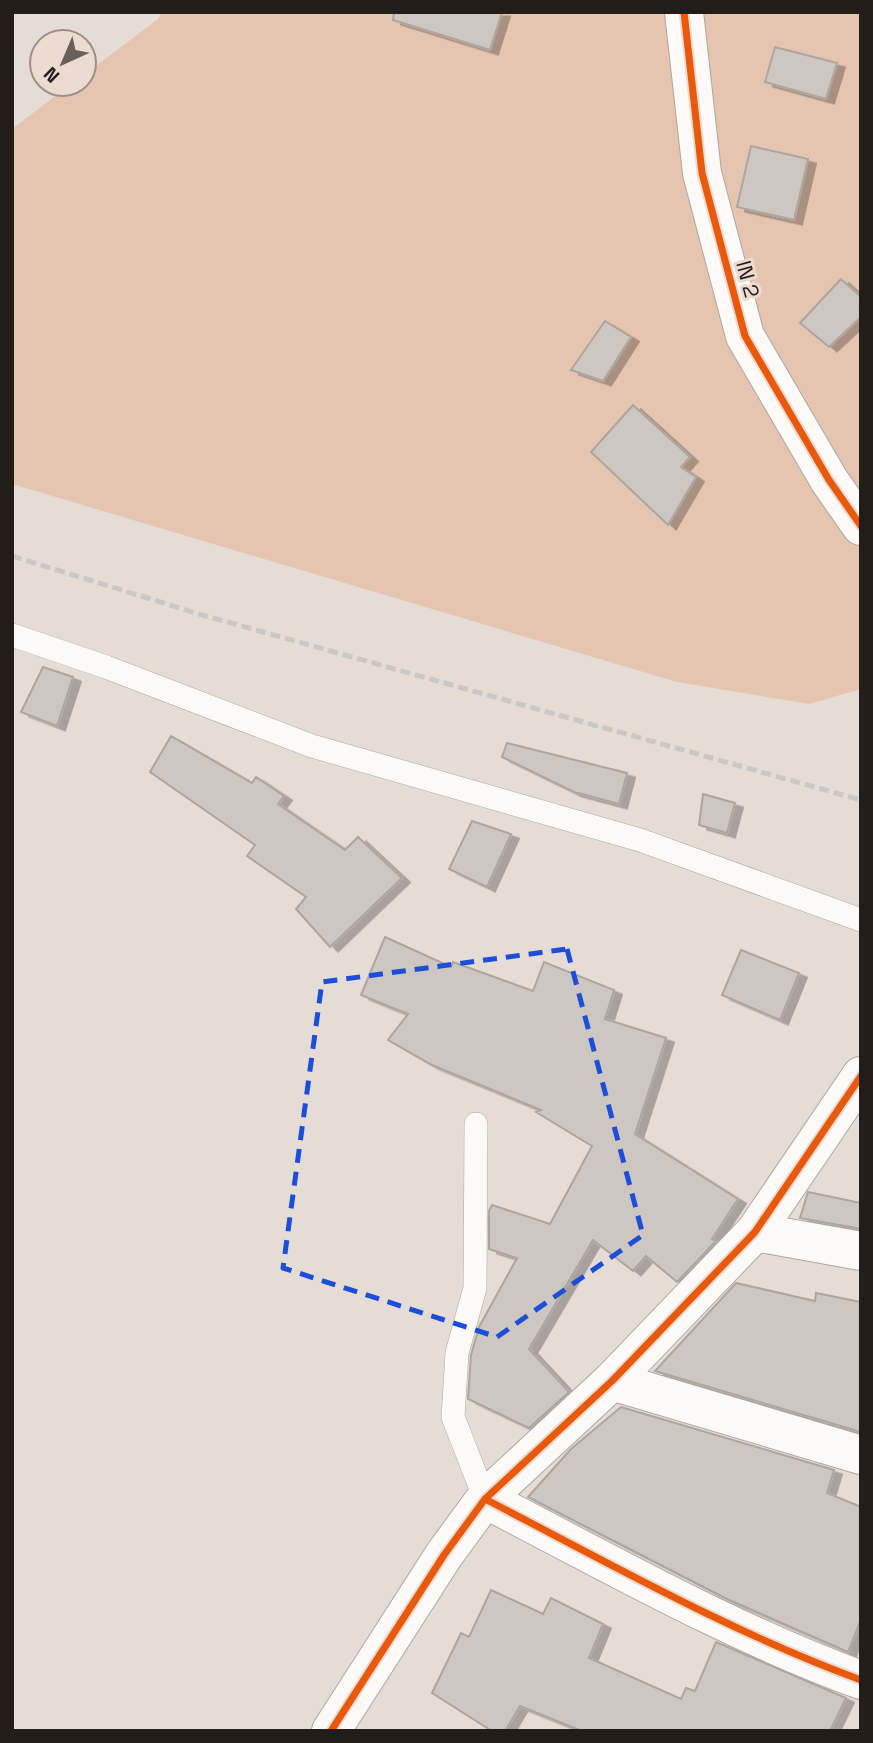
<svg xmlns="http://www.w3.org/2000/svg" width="873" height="1743" viewBox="0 0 873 1743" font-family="'Space Grotesk',sans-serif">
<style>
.green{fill:#e6c5b0}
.building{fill:#cdc6c1;stroke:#aca5a0;stroke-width:2;filter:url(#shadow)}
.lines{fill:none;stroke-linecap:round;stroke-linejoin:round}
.lane-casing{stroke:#aea7a2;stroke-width:24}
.street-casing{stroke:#aea7a2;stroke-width:40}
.secondary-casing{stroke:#aea7a2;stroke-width:40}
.lane{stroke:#fbfaf9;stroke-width:23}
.street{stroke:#fbfaf9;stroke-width:38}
.secondary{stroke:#fbfaf9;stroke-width:38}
.rail{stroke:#cac7c5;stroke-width:5;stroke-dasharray:10 5;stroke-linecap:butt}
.cycleway-casing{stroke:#ecdbd0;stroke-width:11}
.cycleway{stroke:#e8590c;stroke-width:7}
.marked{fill:none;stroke:#1d4ed8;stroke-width:5;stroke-dasharray:14 9;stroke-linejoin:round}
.labels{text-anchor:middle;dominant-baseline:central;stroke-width:6;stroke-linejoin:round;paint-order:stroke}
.street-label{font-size:21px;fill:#231d19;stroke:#ecdbd0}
</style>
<defs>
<filter id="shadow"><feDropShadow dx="8" dy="4.5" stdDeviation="0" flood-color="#0004"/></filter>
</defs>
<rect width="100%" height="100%" fill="#e6dcd6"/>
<path class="green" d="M162,12H861V689L809,704L677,682L12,484V129L71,84H84V75L158,19Z"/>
<path class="building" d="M394,12H502L490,50L393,20Z
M775,47L837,63L826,99L765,82Z
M751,146L808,159L794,220L737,207Z
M841,279L861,297V317L829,347L800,323Z
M605,321L631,337L603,381L571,370Z
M633,405L690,457L681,467L696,477L668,525L591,452Z
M43,667L73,677L57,726L21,712Z
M171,736L252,783L256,777L284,796L278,804L345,850L358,837L402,878L330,947L296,909L306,897L247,856L255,845L150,772Z
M507,743L627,773L619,804L574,792L502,757Z
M703,794L735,803L727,833L699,825Z
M472,821L511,834L487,887L449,869Z
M385,937L451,967L453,962L533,991L544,962L614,990L605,1019L666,1038L635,1134L738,1199L712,1239L716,1241L677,1282L646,1256L633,1271L593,1240L529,1349L569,1392L529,1428L468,1399L471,1355L479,1327L517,1258L489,1249V1211L492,1205L550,1224L592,1146L536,1112L541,1110L432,1065L388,1040L408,1014L361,995Z
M741,950L799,973L780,1020L722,995Z
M808,1192L861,1203V1229L800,1218Z
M736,1283L815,1301L816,1293L861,1302V1432L655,1371Z
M621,1407L834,1470L827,1493L861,1507V1619L848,1652L727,1599L528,1497L571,1449Z
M491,1590L543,1614L551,1598L603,1624L589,1658L681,1699L686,1688L695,1691L716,1642L846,1698L830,1731H582L520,1706L505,1731H492L432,1693L461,1633L469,1637Z"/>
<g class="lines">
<defs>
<path id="lane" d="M12,635L106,667L312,746L640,840L861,920
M476,1124L475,1288L457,1353L453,1417L485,1499"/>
<path id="street" d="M755,1232L861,1251
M612,1381L861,1455
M485,1499C609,1563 730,1632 861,1680
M331,1731L444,1555L485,1499L612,1381L755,1232L861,1076"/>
<path id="secondary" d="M684,12L702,173L745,336L829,480L861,526"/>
</defs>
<use href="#lane" class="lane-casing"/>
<use href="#street" class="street-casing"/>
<use href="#secondary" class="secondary-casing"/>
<use href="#lane" class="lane"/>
<use href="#street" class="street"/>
<use href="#secondary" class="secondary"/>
<path class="rail" d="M12,556L199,614L861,800"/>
<defs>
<path id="cycleway" d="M684,12L702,173L745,336L829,480L861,526
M485,1499C609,1563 730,1632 861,1680
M331,1731L444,1555L485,1499L612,1381L755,1232L861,1076"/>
</defs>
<use href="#cycleway" class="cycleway-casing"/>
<use href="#cycleway" class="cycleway"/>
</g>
<path class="marked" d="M567,949L643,1235L497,1337L283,1268L322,982Z"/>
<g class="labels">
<g class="street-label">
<text transform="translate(748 279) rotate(75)">IN 2</text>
</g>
</g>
<rect width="873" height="1743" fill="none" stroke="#231d19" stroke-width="28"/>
<g transform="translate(63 63) rotate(224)"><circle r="33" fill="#ecdbd0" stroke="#9c8f87" stroke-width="2"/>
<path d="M0-5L12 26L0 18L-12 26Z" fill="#67605b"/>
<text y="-10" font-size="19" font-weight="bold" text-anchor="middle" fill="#231d19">N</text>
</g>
</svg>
